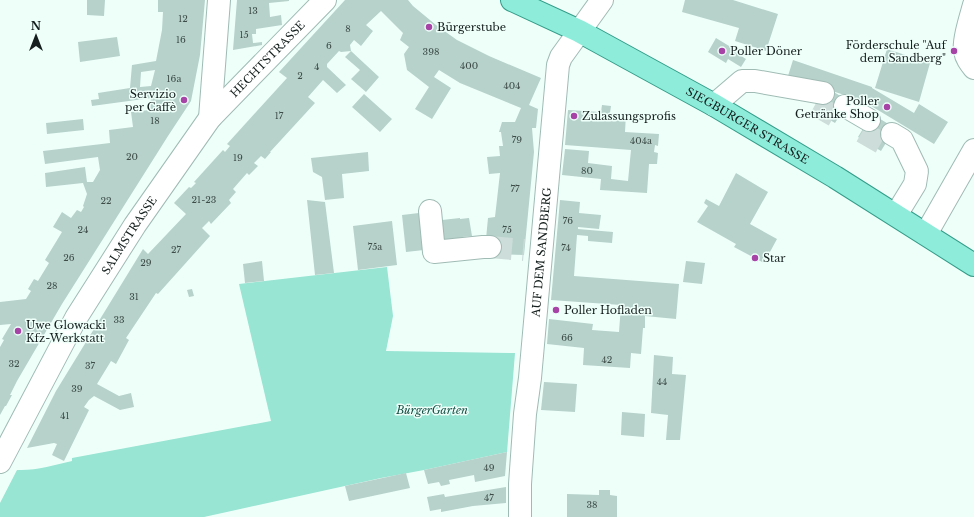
<svg xmlns="http://www.w3.org/2000/svg" width="974" height="517" viewBox="0 0 974 517" font-family="'Libre Baskerville',serif">
<style>
.green{fill:#97e5d2}
.building{fill:#b7d2cb;fill-rule:evenodd}
.lines{fill:none;stroke-linecap:round;stroke-linejoin:round}
.minor-tunnel{stroke:#cdddd9;stroke-width:22;stroke-dasharray:22 11;stroke-linecap:butt}
.minor-casing{stroke:#a0bbb4;stroke-width:24}
.major-casing{stroke:#339c88;stroke-width:24}
.minor{stroke:#fff;stroke-width:22}
.major{stroke:#8eecda;stroke-width:22}
.poi-dot{fill:#a742a7;stroke:#eefffa;stroke-width:1.5}
.labels{text-anchor:middle;dominant-baseline:central;stroke-width:3;stroke-linejoin:round;paint-order:stroke}
.number-label{font-size:9px;fill:#3e4c48}
.poi-label{font-size:11px;fill:#151f1d;stroke:#eefffa;text-anchor:start}
.street-label{font-size:11px;fill:#151f1d;stroke:#eefffa}
.park-label{font-size:11px;font-style:italic;fill:#144e43;stroke:#eefffa}
</style>
<rect width="100%" height="100%" fill="#eefffa"/>
<path class="green" d="M387,267L393,316L386,351L515,353L507,452L424,470L381,478L204,517H0V503L17,470C35,471 54,465 72,461V458L271,421L239,284Z"/>
<path class="building" d="M87,0H105L104,16L87,15Z
M158,0H205L200,55L191,101L168,136L62,304L17,381L10,395H12L6,406H5L0,415V347L4,340L2,339L11,324L0,325V302L26,299L31,291L28,289L34,279L38,281L49,263L45,260L62,232L53,227L62,212L71,218L77,210L81,212L84,207L83,206L87,194L83,183L46,187L45,173L85,167L87,182H93L100,170L98,157L45,164L43,151L110,143L109,130L133,127L131,112L150,110L151,98L92,106L91,100L99,99L98,93L130,88L132,65L156,61L162,30L163,12H158ZM155,70L151,86L140,87L141,72Z
M237,0H289V1L269,3L270,17L281,15L282,25L256,29V34H252L253,43L262,42V45L233,50Z
M345,0H408L413,6L436,25L457,40L489,56L541,78L529,105L538,109L536,128H532L534,152L524,255L494,254L486,239L488,218L495,217L500,173L489,174L487,157L500,156L499,146H503L501,132H499L502,122H515L521,108L460,83L439,70L434,77L451,88L432,119L415,109L429,87L407,70L404,54L409,47L400,40L403,33L381,11L366,25L373,31L361,46L354,40L350,45L351,51L379,77L366,92L351,79L360,70L345,57L351,51L341,52L339,51L327,64V67L346,85L337,93L323,80L308,97L315,103L270,152H271L265,159L261,156L254,163L258,166L249,175L247,173L233,189L236,192L229,200L231,203L211,224L209,221L202,228L210,236L158,294L156,293L126,338L129,340L116,364L111,361L97,384L119,396L131,393L134,407L120,410L94,396L89,400L84,407L89,410L64,461L52,455L57,444L54,443L27,448L56,391L143,249L148,254L186,214L174,203L189,187L191,188L196,183L194,182L223,150L225,152L230,146L227,144L287,78L279,72Z
M685,0H733L778,14L766,51L735,41L739,28L682,12Z
M117,37L120,56L80,62L78,42Z
M716,38L734,49L733,51L746,59L741,67L728,59L726,63L708,52Z
M887,49L930,63L919,102L875,88Z
M793,60L872,87V88L914,113L919,104L948,122L934,144L863,101L832,91L849,101L835,123L813,110L825,88L788,76Z
M364,94L392,119L380,132L352,107Z
M602,105L611,106L610,113L626,114L625,132L659,134L658,146L655,145L654,152L658,153L657,164H649L647,193L600,190L601,179L562,175L565,149L589,151L588,163L612,166L611,179L628,181L631,150L565,145L568,110L601,112Z
M872,114L895,128L881,151L858,137Z
M83,119L84,130L47,134L46,123Z
M368,152L369,171L342,174L344,198L325,200L322,177L313,172L311,158Z
M736,173L768,192L750,224L777,239L764,263L734,247L736,244L697,222L708,206L704,203L706,199L719,206Z
M307,200L325,202L334,273L315,275Z
M560,200L580,202L579,213L601,215L599,229L578,227V229L613,232L612,243L588,241V236L577,235L574,276L679,284L676,319L645,316V328H643L641,354L631,353L630,368L583,365L584,348L547,344L549,319L593,324L592,330L619,332L621,305L551,300Z
M419,213L424,250L406,252L402,215Z
M460,218V219L469,218L472,236L462,237L463,246L445,248L442,220Z
M392,221L397,265L358,270L353,226Z
M262,261L264,281L245,283L243,264Z
M686,261L705,263L702,284L683,282Z
M192,289L194,296L189,297L187,290Z
M654,355L673,357L672,374L686,375L680,440H666L668,415L651,413Z
M544,382L577,384L575,412L541,410Z
M622,412L645,414L644,437L621,435Z
M507,452L505,476L475,482L474,475L449,480L450,484L441,486L439,482L428,484L424,470Z
M406,473L410,488L349,501L345,486Z
M506,487V503L473,506L441,512V509L430,511L427,497L444,494L445,497Z
M599,490H610V495L617,496V517H567V494L599,495Z"/>
<g class="lines">
<path class="minor-tunnel" d="M815,105L838,118
M862,132L885,145
M490,247L524,250"/>
<defs>
<g id="minor">
<path d="M974,5C971,16 963,41 965,51C966,58 970,63 974,68"/>
<path d="M714,105L742,81H755L823,93"/>
<path d="M845,106L869,120"/>
<path d="M210,118L219,0"/>
<path d="M892,134L902,140L917,171L915,184L896,215"/>
<path d="M430,211L434,252L483,247H490"/>
<path d="M926,234L974,150"/>
<path id="s1" d="M0,462L76,318L135,225L210,118L325,0"/>
<path id="s2" d="M520,517V484L525,414L530,378L558,65L561,57L602,0"/>
</g>
<g id="major">
<path id="s3" d="M512,0L579,31L714,105L835,177L974,265"/>
</g>
</defs>
<use href="#minor" class="minor-casing"/>
<use href="#major" class="major-casing"/>
<use href="#minor" class="minor"/>
<use href="#major" class="major"/>
</g>
<g class="poi-dot">
<circle cx="429" cy="27" r="4"/>
<circle cx="722" cy="51" r="4"/>
<circle cx="954" cy="51" r="4"/>
<circle cx="184" cy="100" r="4"/>
<circle cx="887" cy="107" r="4"/>
<circle cx="574" cy="116" r="4"/>
<circle cx="755" cy="258" r="4"/>
<circle cx="556" cy="310" r="4"/>
<circle cx="18" cy="331" r="4"/>
</g>
<g class="labels">
<g class="number-label">
<text x="253" y="10">13</text>
<text x="183" y="18">12</text>
<text x="348" y="28">8</text>
<text x="244" y="34">15</text>
<text x="181" y="39">16</text>
<text x="329" y="45">6</text>
<text x="431" y="51">398</text>
<text x="469" y="65">400</text>
<text x="317" y="66">4</text>
<text x="300" y="75">2</text>
<text x="174" y="78">16a</text>
<text x="512" y="85">404</text>
<text x="279" y="115">17</text>
<text x="155" y="120">18</text>
<text x="517" y="139">79</text>
<text x="641" y="140">404a</text>
<text x="132" y="156">20</text>
<text x="238" y="157">19</text>
<text x="587" y="170">80</text>
<text x="515" y="188">77</text>
<text x="204" y="199">21-23</text>
<text x="106" y="200">22</text>
<text x="568" y="220">76</text>
<text x="83" y="229">24</text>
<text x="507" y="229">75</text>
<text x="375" y="246">75a</text>
<text x="566" y="247">74</text>
<text x="176" y="249">27</text>
<text x="69" y="257">26</text>
<text x="146" y="262">29</text>
<text x="52" y="285">28</text>
<text x="134" y="296">31</text>
<text x="119" y="319">33</text>
<text x="567" y="337">66</text>
<text x="607" y="359">42</text>
<text x="14" y="363">32</text>
<text x="90" y="365">37</text>
<text x="662" y="381">44</text>
<text x="77" y="388">39</text>
<text x="65" y="415">41</text>
<text x="489" y="467">49</text>
<text x="489" y="497">47</text>
<text x="592" y="504">38</text>
</g>
<g class="poi-label">
<text x="437" y="27">Bürgerstube</text>
<text x="946" y="45" text-anchor="end">Förderschule "Auf<tspan x="946" dy="13">dem Sandberg"</tspan></text>
<text x="730" y="51">Poller Döner</text>
<text x="176" y="94" text-anchor="end">Servizio<tspan x="176" dy="13">per Caffè</tspan></text>
<text x="879" y="101" text-anchor="end">Poller<tspan x="879" dy="13">Getränke Shop</tspan></text>
<text x="582" y="116">Zulassungsprofis</text>
<text x="763" y="258">Star</text>
<text x="564" y="310">Poller Hofladen</text>
<text x="26" y="325">Uwe Glowacki<tspan x="26" dy="13">Kfz-Werkstatt</tspan></text>
</g>
<g class="street-label">
<text stroke="none"><textPath href="#s1" startOffset="486">HECHTSTRASSE</textPath></text>
<text stroke="none"><textPath href="#s3" startOffset="267">SIEGBURGER STRASSE</textPath></text>
<text stroke="none"><textPath href="#s1" startOffset="261">SALMSTRASSE</textPath></text>
<text stroke="none"><textPath href="#s2" startOffset="266">AUF DEM SANDBERG</textPath></text>
</g>
<g class="park-label">
<text x="432" y="410">BürgerGarten</text>
</g>
</g>
<g transform="translate(36 36)" stroke="#eefffa" stroke-width="3" paint-order="stroke">
<path d="M0-3L7 15L0 10L-7 15Z" fill="#151f1d"/>
<text y="-6" font-size="11" font-weight="bold" text-anchor="middle" fill="#151f1d">N</text>
</g>
</svg>
